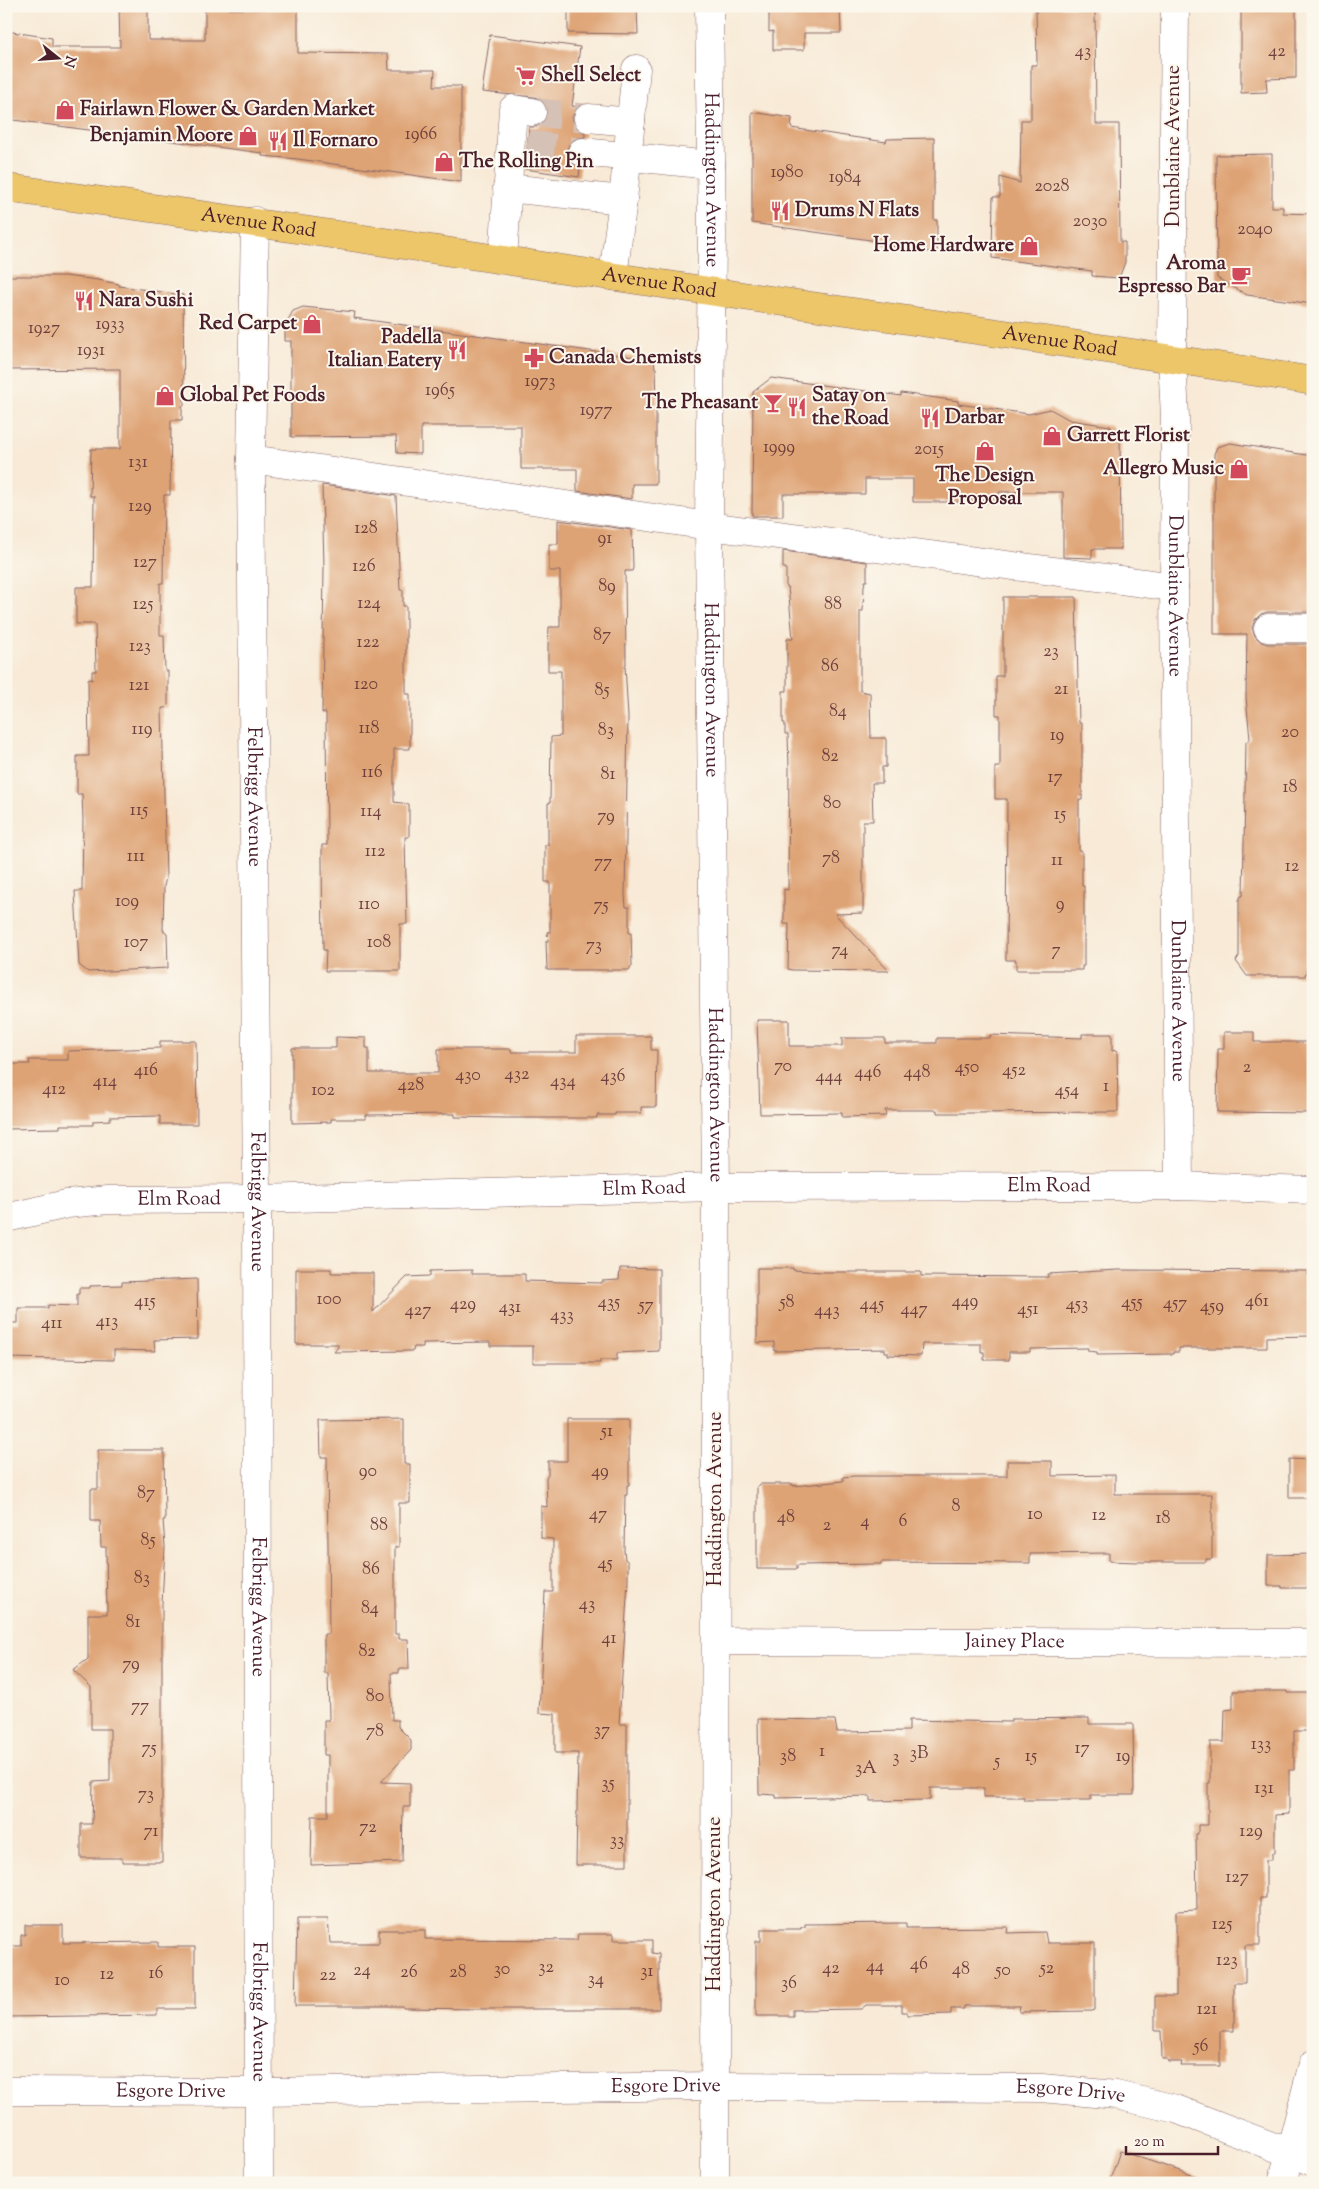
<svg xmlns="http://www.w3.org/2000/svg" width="1319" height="2189" viewBox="0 0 1319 2189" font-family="'Sorts Mill Goudy',serif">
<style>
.building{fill:#dea374}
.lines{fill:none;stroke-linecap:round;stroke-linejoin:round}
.minor-tunnel{stroke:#d5c1b5;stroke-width:28;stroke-dasharray:28 14;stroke-linecap:butt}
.minor-casing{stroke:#876667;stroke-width:29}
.major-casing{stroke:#876667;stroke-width:29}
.minor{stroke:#fff;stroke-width:28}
.major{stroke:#ecc669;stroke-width:28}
.labels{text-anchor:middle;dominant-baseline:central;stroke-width:4;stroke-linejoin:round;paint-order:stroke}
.number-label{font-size:18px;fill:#6f403d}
.poi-label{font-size:20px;font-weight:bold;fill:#4a1f2b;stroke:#fbf7ec;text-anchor:start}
.street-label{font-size:20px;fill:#4a1f2b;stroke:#fbf7ec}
</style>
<rect width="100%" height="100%" fill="#fbf7ec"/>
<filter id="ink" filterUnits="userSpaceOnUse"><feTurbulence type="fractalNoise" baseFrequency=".02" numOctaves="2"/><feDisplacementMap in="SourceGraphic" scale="10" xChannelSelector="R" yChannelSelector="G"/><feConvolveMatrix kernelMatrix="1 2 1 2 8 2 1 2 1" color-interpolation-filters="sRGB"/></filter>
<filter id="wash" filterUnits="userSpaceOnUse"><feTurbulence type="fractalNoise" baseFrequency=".0096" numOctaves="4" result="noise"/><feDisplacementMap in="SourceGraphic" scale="20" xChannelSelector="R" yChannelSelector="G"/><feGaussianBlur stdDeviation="1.12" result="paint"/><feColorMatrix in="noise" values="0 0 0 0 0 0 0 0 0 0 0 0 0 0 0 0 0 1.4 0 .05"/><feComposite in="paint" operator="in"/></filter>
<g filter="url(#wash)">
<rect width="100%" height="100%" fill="#f8ead7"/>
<g id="blocks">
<path class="building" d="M119,6H148V40H205V6H229V9H298V53L388,54L389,70H435L434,86H461V182L298,159L262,156V153L6,119V31L52,38V47H120Z
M568,6H637L638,34L568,33Z
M769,6H840L841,33H804V50H773V31L769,32Z
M1036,6L1095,8L1096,124H1119L1120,242H1125V262L1119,278L1092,276V271L992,258L993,197H1000V177L1020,183L1021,120H1031V65H1037Z
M1241,6H1296V78L1266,79L1267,92L1241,93Z
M490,35L580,47L572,106L578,107L572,117L574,125L579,130L585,133V137L576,138L570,143L566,151L568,158L573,164L580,167L579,177L525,169L529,127H537L544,122L547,115V107L542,100L534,97L482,92Z
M752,112L792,118L791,128L886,142L887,139L934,138V220H937V253L877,244V241L752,223Z
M1272,154V207H1283V213L1313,214V304L1247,295L1217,278L1216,156L1218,155Z
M6,276H65L98,280L119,284V286L183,295L184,406H182V420H171L170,495H164L163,583H160V635H164L165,671H168V706L166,708H162L166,878L164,886L163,930L167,933L168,968L88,972L79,965L75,891H82L83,819L82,794H77V756H89L88,679L92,680V671H96L95,624H76V587H93L94,496H90L91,449H120V369L6,370Z
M303,307L355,312L354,318L654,360L655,368H656L657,403L656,404V484H632V499L577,491V469H521V426H421V454L397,453L396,436L291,437V341H285V325L293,311Z
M771,378L901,396V393L958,401V404L1029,414L1050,409L1070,420L1110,426L1120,437L1121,549H1092V558L1063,557V492H999V502H913V479H865V494H783V516H752L753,392Z
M1230,443L1313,456V612H1268L1261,614L1255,620L1252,628L1255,636L1261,642L1268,644H1313V943L1305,976H1247L1236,961L1239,956V900L1241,896H1243L1246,742L1250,739L1246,697L1247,634H1214V454L1217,447Z
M322,485L396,496L400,590H403V606H406V694H410V749H394V802L409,804V837H405L407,924H400V971H325L326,950H323L322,861V845H327L326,713H322L324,567Z
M558,520L632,530L633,568L632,571H625L626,665H625L628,717L625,895L626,907H629V933H631L632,967H630V970H547L546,941H548L547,932H550V882H545V845H548V803H550L551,737L561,736V671H548V646L549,627H560V571H549V544H558Z
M783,551L867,562V581H865L864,586L863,611H860V691L870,693L871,738H886V767H882V783H872L873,821H863V913L835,914L889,971L792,970L788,969L789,924H784V889L788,890L789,768L788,734H785V723H783V691H787V639H793L788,587H786V568H783Z
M1003,597H1076L1079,723H1082V800H1079V851H1082V886H1084V966H1082V970H1016V960H1006L1007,799H995V767H1000V715H996V676H1003Z
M757,1020H789V1046H842V1038H885V1043H937V1038H990V1035L1082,1038V1034H1112V1051L1117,1050L1118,1112L968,1113H937V1110H885L886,1116L842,1117V1113L760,1114Z
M1224,1032H1254V1042H1313V1110H1311V1113L1217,1112L1218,1049H1224Z
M576,1036H651V1050H657L656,1107H641V1113H615V1115H597V1118H504L455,1117V1114L366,1115V1119H331V1122L292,1123V1048H336V1037L366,1038V1048H369V1073H438V1049H511V1052H576Z
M160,1041H196L197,1124H160V1116L110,1117V1120L93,1121V1125H60V1128L6,1129V1064H30L29,1060H68V1051L160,1048Z
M620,1268L659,1269V1351L617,1353V1360H600V1363H533V1346H490V1342L423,1343V1347H414L413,1351L334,1352L338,1347V1344H296V1269H331V1273H373V1312L407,1277L430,1276V1271L472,1270V1274H525V1281L602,1283V1281L619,1280Z
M757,1268H793V1270L822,1272H921V1276L1048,1277V1274L1118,1270L1307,1271V1275H1310V1336L1267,1337V1348H1179V1352H1173V1354L1097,1355V1352L1088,1351V1348L1030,1349V1352H1009V1360H984V1352H981V1344H922L921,1356L888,1355V1352H885V1349L774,1351V1342L757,1343Z
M197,1279L198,1339L154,1340L155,1351L114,1350V1360L6,1358V1323H18V1308H48V1305L77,1306V1294H79V1288H90V1286L122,1285V1282Z
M404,1419V1464H410V1503H399V1547H395V1634H399V1639H408L409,1669H399V1673H391L392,1720H398V1727L411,1740V1750L381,1782L410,1783V1807H403L402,1862L311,1865L312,1816H328V1755H324V1720H329L328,1673H324V1634H329L327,1457H321L320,1420Z
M567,1419H629V1485H627V1495H625L624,1550L625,1559L628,1562V1581L619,1724H627V1865H576L578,1753H555V1714L539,1713L545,1592H553V1539L541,1538V1506L547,1507L546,1478L548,1475V1461H567Z
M98,1450H164L165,1520H163L165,1547L162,1603V1862H122V1858H81V1824H92L93,1782L110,1781V1729H91V1687L73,1670L88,1659V1614H107L106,1547H101L100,1521H91V1489H98Z
M1289,1459L1313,1460V1498H1289Z
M1007,1461H1052V1476L1115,1475V1494H1212V1559H1206V1562H1137L1109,1561V1553L1030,1554V1563L881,1562V1564L797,1565V1569H757V1486L761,1484H793V1486L843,1481V1477L854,1476H1007Z
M1313,1554V1588H1282V1586H1268V1555Z
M1233,1691H1287V1693H1308V1731H1294V1770H1289V1814L1275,1815V1853H1272V1860H1266V1898H1260V1945H1245V1983H1234V2031H1220V2066H1181L1182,2062H1168L1167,2059H1162L1161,2031H1155V1996H1176V1911L1197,1910L1196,1834H1198V1825H1208V1783H1210V1742H1224L1225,1710L1233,1709Z
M1089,1718V1724H1133L1134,1795H1091V1800H1024V1797H984V1788H930V1800L870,1801V1796L776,1798V1795L759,1794L758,1719L835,1720L837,1732L909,1731V1720L1011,1722V1719Z
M297,1919H328L330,1943H379V1930H425V1939L577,1940L578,1934H614V1940H652V1953L659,1954V2009H478L403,2008V2006H295Z
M906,1923V1928L1008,1927L1007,1933L1045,1932L1047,1943H1095V2010L1092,2011L1019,2012L1020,2006H964V2009H951V2014L907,2015V2012H902V2005H866L861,2009L793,2010V2016H756V1941H761V1929H801V1927H805V1924Z
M25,1925H63V1943L158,1942V1947H195V2009H157V2015L6,2017V1946H21V1935H25Z
M1120,2151L1204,2179L1203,2183H1109Z"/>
</g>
</g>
<g filter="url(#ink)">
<use href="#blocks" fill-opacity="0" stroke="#876667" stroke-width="1"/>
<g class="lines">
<path class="minor-tunnel" d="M532,112L588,118
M527,144L582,152"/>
<defs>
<g id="minor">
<path id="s1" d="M709,6L712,235L709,526L716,1187L715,2183"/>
<path id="s2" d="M1175,6L1172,358L1175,417L1174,587L1179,1186"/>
<path d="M588,118L631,122"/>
<path d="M582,152L711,165"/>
<path d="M507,188L623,200"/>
<path id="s3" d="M255,221L251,459L257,1199L259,2183"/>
<path d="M503,259L513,109L532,112"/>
<path d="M613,276L623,200L636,69"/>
<path d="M251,459L709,526L1174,587"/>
<path d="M1268,628H1313"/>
<path id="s4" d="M6,1218L67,1204L108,1200L257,1199L716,1187L1179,1186L1313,1190"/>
<path id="s5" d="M717,1641L1313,1643"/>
<path id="s6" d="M6,2091L259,2092L714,2086L1042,2088L1116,2095L1176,2109L1313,2162"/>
<path d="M1282,2183L1313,2064"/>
</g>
<g id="major">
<path id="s7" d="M6,188C241,219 475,256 709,291C910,321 1112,348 1313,381"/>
</g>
</defs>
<use href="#minor" class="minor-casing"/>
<use href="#major" class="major-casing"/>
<use href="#minor" class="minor"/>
<use href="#major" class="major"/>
</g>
</g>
<defs>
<symbol id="supermarket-bare" viewBox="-9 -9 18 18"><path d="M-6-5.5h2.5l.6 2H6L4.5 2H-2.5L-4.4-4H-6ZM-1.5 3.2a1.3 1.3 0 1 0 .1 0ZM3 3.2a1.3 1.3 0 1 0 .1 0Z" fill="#d1495b" stroke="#fbf7ec" stroke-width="2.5" paint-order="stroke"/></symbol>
<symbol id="shop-bare" viewBox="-9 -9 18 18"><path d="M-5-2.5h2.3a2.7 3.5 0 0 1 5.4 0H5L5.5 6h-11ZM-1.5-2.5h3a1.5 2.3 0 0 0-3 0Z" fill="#d1495b" stroke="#fbf7ec" stroke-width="2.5" paint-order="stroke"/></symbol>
<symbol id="restaurant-bare" viewBox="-9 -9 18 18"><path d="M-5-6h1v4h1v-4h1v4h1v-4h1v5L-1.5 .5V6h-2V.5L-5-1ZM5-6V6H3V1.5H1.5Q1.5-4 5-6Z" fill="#d1495b" stroke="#fbf7ec" stroke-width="2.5" paint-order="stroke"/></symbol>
<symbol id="cafe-bare" viewBox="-9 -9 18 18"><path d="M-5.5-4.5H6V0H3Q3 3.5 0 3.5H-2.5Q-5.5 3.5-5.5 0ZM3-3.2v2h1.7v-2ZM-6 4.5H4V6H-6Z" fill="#d1495b" stroke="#fbf7ec" stroke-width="2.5" paint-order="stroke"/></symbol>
<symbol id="pharmacy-bare" viewBox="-9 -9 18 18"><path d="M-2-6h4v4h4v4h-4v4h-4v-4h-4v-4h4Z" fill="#d1495b" stroke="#fbf7ec" stroke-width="2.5" paint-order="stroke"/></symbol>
<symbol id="bar-bare" viewBox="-9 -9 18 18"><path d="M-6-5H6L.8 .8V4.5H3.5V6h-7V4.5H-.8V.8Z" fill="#d1495b" stroke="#fbf7ec" stroke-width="2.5" paint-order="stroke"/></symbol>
</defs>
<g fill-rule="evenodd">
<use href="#supermarket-bare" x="512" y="62" width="28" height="28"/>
<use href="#shop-bare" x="51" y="96" width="28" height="28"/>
<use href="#shop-bare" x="234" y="122" width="28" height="28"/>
<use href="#restaurant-bare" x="264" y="127" width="28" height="28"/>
<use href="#shop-bare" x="430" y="148" width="28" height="28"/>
<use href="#restaurant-bare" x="766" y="197" width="28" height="28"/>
<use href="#shop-bare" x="1015" y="232" width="28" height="28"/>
<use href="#cafe-bare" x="1227" y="261" width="28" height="28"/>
<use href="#restaurant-bare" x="70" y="287" width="28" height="28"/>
<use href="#shop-bare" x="298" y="310" width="28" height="28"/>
<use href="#restaurant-bare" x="443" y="336" width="28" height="28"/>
<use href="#pharmacy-bare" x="520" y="344" width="28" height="28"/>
<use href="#shop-bare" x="151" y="382" width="28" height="28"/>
<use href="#bar-bare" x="759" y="389" width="28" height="28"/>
<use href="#restaurant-bare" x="783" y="393" width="28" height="28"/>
<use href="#restaurant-bare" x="916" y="404" width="28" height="28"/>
<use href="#shop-bare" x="1038" y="422" width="28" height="28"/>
<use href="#shop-bare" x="971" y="437" width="28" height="28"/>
<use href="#shop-bare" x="1225" y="455" width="28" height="28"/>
</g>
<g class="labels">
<g class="number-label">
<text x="1083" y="52">43</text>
<text x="1277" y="52">42</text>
<text x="421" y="135">1966</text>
<text x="787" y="173">1980</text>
<text x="845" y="178">1984</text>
<text x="1052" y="187">2028</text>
<text x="1090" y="222">2030</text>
<text x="1255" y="230">2040</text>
<text x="110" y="325">1933</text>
<text x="44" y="329">1927</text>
<text x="91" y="351">1931</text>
<text x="540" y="382">1973</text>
<text x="440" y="391">1965</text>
<text x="596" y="411">1977</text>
<text x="779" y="448">1999</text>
<text x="929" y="450">2015</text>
<text x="138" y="463">131</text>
<text x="140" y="507">129</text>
<text x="366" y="529">128</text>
<text x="605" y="539">91</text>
<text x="145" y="563">127</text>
<text x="364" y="567">126</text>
<text x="607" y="587">89</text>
<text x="369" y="604">124</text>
<text x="143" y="605">125</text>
<text x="833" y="605">88</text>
<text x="602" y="636">87</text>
<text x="368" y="643">122</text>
<text x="140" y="647">123</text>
<text x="1051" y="652">23</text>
<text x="830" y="667">86</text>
<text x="366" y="685">120</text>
<text x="139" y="686">121</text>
<text x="1061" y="690">21</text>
<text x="602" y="691">85</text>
<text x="838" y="712">84</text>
<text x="369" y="729">118</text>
<text x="142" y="730">119</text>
<text x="606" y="731">83</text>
<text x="1290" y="733">20</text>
<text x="1057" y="736">19</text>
<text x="830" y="757">82</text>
<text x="372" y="773">116</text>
<text x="608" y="775">81</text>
<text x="1055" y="778">17</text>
<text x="1290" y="788">18</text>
<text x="832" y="804">80</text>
<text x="139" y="811">115</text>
<text x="371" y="812">114</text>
<text x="1060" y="815">15</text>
<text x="606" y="817">79</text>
<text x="375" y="852">112</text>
<text x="136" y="857">111</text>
<text x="831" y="859">78</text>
<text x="1057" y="861">11</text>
<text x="603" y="863">77</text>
<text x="1292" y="867">12</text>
<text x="127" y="902">109</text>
<text x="369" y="905">110</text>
<text x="1060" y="905">9</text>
<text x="601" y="906">75</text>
<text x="136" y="943">107</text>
<text x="379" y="943">108</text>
<text x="594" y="946">73</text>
<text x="840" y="951">74</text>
<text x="1056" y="951">7</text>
<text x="783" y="1067">70</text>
<text x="967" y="1068">450</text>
<text x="1247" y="1068">2</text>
<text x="146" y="1071">416</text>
<text x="1014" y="1071">452</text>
<text x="868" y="1073">446</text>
<text x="917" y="1073">448</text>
<text x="517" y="1075">432</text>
<text x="468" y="1076">430</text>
<text x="613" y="1077">436</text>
<text x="829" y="1077">444</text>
<text x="105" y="1082">414</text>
<text x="563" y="1082">434</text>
<text x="411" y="1086">428</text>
<text x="1106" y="1087">1</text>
<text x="54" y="1090">412</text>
<text x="323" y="1091">102</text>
<text x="1067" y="1091">454</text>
<text x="329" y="1300">100</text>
<text x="145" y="1302">415</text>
<text x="965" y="1302">449</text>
<text x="1257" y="1302">461</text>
<text x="609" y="1303">435</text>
<text x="787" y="1303">58</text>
<text x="1132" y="1303">455</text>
<text x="1175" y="1304">457</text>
<text x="463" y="1305">429</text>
<text x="872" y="1305">445</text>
<text x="1077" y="1305">453</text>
<text x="646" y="1306">57</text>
<text x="1212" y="1307">459</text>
<text x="510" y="1308">431</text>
<text x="914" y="1310">447</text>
<text x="1028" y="1310">451</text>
<text x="418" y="1311">427</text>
<text x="827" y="1311">443</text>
<text x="562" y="1316">433</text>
<text x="107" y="1322">413</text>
<text x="52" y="1324">411</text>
<text x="607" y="1432">51</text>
<text x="368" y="1472">90</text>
<text x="600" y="1472">49</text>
<text x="146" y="1494">87</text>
<text x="956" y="1507">8</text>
<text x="598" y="1515">47</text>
<text x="1035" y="1515">10</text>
<text x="1099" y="1516">12</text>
<text x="786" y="1518">48</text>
<text x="1163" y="1519">18</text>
<text x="865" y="1522">4</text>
<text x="903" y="1522">6</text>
<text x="379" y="1526">88</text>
<text x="827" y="1526">2</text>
<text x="148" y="1541">85</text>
<text x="605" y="1564">45</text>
<text x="371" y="1570">86</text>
<text x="142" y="1579">83</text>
<text x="587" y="1605">43</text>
<text x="370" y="1609">84</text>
<text x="133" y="1623">81</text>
<text x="609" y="1639">41</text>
<text x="367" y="1652">82</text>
<text x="131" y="1665">79</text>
<text x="375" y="1697">80</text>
<text x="140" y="1707">77</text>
<text x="602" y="1731">37</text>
<text x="375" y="1732">78</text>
<text x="1261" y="1745">133</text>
<text x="149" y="1749">75</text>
<text x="1082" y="1749">17</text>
<text x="822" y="1752">1</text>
<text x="919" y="1754">3B</text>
<text x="788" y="1757">38</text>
<text x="1031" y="1757">15</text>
<text x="1123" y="1757">19</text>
<text x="896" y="1758">3</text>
<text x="997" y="1762">5</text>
<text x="866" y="1769">3A</text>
<text x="608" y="1784">35</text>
<text x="1264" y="1789">131</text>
<text x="146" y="1795">73</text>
<text x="368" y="1828">72</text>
<text x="151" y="1832">71</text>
<text x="1251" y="1832">129</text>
<text x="617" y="1841">33</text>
<text x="1237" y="1878">127</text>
<text x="1222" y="1925">125</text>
<text x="1227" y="1961">123</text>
<text x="919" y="1965">46</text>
<text x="875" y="1967">44</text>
<text x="546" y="1968">32</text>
<text x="831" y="1969">42</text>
<text x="1047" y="1969">52</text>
<text x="502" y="1970">30</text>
<text x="961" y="1970">48</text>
<text x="362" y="1971">24</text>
<text x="1003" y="1971">50</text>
<text x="647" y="1972">31</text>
<text x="409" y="1973">26</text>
<text x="458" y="1973">28</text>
<text x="156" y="1974">16</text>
<text x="107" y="1975">12</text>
<text x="328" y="1976">22</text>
<text x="596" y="1980">34</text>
<text x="62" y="1981">10</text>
<text x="789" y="1984">36</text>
<text x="1207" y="2010">121</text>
<text x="1201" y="2047">56</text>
</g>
<g class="poi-label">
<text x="541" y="76">Shell Select</text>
<text x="80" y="110">Fairlawn Flower &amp; Garden Market</text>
<text x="233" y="136" text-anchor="end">Benjamin Moore</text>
<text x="293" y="141">Il Fornaro</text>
<text x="459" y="162">The Rolling Pin</text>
<text x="795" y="211">Drums N Flats</text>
<text x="1014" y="246" text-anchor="end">Home Hardware</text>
<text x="1226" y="264" text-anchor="end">Aroma<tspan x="1226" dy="23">Espresso Bar</tspan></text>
<text x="99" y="301">Nara Sushi</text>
<text x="297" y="324" text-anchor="end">Red Carpet</text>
<text x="442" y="338" text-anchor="end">Padella<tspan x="442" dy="23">Italian Eatery</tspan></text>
<text x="549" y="358">Canada Chemists</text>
<text x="180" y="396">Global Pet Foods</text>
<text x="812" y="396">Satay on<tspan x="812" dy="23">the Road</tspan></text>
<text x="758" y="403" text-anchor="end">The Pheasant</text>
<text x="945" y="418">Darbar</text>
<text x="1067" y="436">Garrett Florist</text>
<text x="1224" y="469" text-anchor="end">Allegro Music</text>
<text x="985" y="476" text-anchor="middle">The Design<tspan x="985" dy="23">Proposal</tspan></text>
</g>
<g class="street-label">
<text transform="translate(1174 146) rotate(-90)">Dunblaine Avenue</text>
<text stroke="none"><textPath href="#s1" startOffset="174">Haddington Avenue</textPath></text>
<text stroke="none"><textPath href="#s7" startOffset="255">Avenue Road</textPath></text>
<text stroke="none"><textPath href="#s7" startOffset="660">Avenue Road</textPath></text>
<text stroke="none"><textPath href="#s7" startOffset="1065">Avenue Road</textPath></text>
<text stroke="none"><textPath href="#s2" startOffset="590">Dunblaine Avenue</textPath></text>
<text stroke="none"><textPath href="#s1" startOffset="684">Haddington Avenue</textPath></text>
<text stroke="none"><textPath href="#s3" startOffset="576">Felbrigg Avenue</textPath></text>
<text stroke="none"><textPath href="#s2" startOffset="995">Dunblaine Avenue</textPath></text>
<text stroke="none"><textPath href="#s1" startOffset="1089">Haddington Avenue</textPath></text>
<text stroke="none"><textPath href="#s4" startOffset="1045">Elm Road</textPath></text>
<text stroke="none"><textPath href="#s4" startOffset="640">Elm Road</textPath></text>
<text stroke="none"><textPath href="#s4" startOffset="175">Elm Road</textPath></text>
<text stroke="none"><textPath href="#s3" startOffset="981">Felbrigg Avenue</textPath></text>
<text transform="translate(716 1499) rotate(-90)">Haddington Avenue</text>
<text stroke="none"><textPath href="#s3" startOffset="1386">Felbrigg Avenue</textPath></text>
<text stroke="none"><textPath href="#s5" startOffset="298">Jainey Place</textPath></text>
<text transform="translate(715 1904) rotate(-90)">Haddington Avenue</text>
<text stroke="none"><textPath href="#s3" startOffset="1791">Felbrigg Avenue</textPath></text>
<text stroke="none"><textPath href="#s6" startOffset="660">Esgore Drive</textPath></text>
<text stroke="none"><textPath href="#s6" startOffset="165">Esgore Drive</textPath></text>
<text stroke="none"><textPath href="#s6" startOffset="1065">Esgore Drive</textPath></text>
</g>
</g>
<rect width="1319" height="2189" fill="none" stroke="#fbf7ec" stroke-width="25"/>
<g transform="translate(58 58) rotate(107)" stroke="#fbf7ec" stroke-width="4" paint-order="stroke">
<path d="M0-4L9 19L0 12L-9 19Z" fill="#4a1f2b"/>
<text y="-8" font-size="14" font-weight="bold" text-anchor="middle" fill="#4a1f2b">N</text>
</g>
<path d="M1126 2146v8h92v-8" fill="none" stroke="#4a1f2b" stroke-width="2.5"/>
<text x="1134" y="2146" font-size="15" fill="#4a1f2b" stroke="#fbf7ec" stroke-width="4" paint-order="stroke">20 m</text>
</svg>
